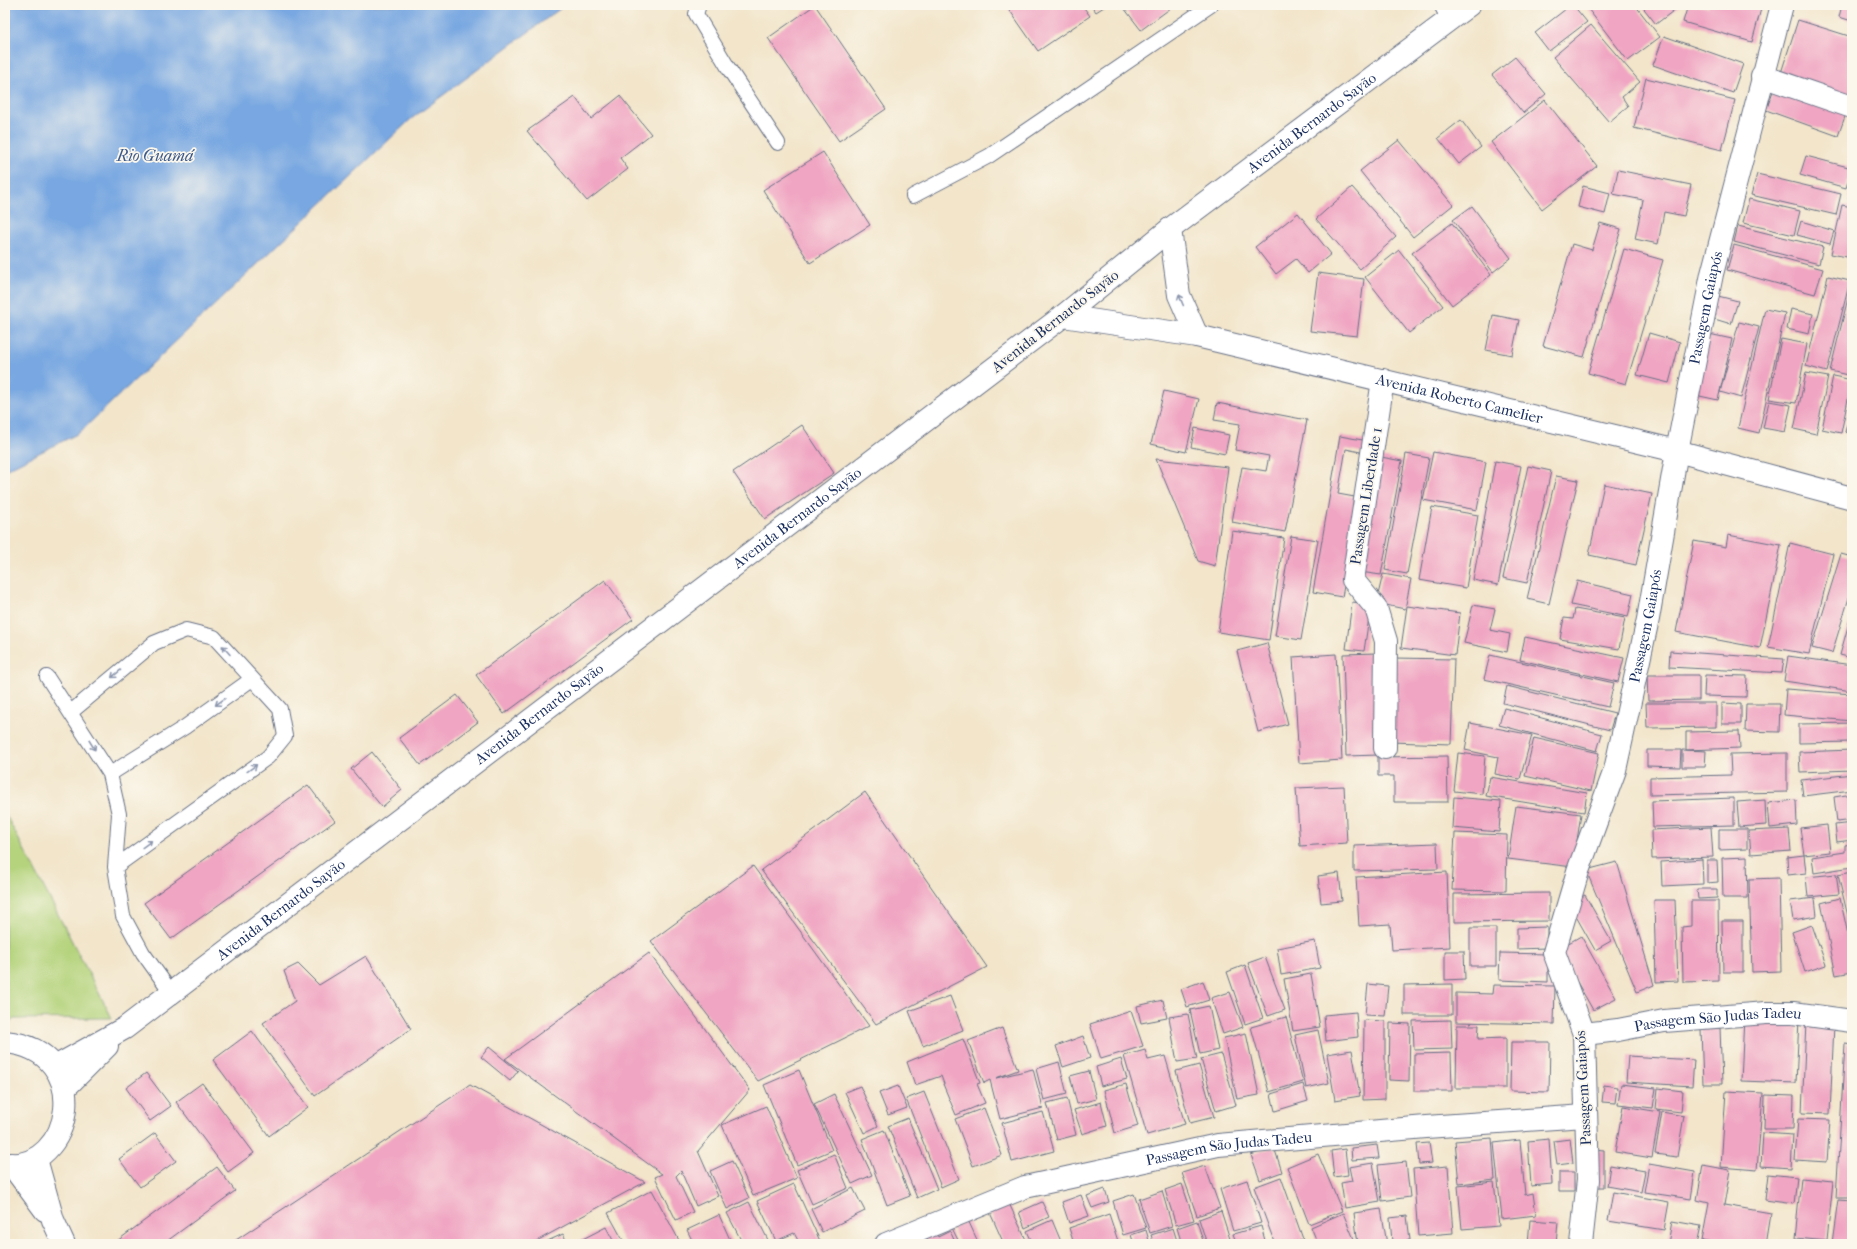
<svg xmlns="http://www.w3.org/2000/svg" width="1857" height="1249" viewBox="0 0 1857 1249" font-family="'IM FELL French Canon',serif">
<style>
.green{fill:#b4d37b;stroke:#68816c}
.water{fill:#78a7e1;stroke:#4a6ba0}
.building{fill:#f0a6c2}
.lines{fill:none;stroke-linecap:round;stroke-linejoin:round}
.service-casing{stroke:#666f84;stroke-width:16}
.minor-casing{stroke:#666f84;stroke-width:24}
.tertiary-casing{stroke:#666f84;stroke-width:24}
.secondary-casing{stroke:#666f84;stroke-width:24}
.service{stroke:#fff;stroke-width:14}
.minor{stroke:#fff;stroke-width:22}
.tertiary{stroke:#fff;stroke-width:22}
.secondary{stroke:#fff;stroke-width:22}
.oneway{stroke:#8d97ae}
.labels{text-anchor:middle;dominant-baseline:central;stroke-width:3.5;stroke-linejoin:round;paint-order:stroke}
.street-label{font-size:15px;fill:#1b2f5e;stroke:#fbf7ec}
.water-label{font-size:16px;font-style:italic;fill:#3c598c;stroke:#fbf7ec}
</style>
<rect width="100%" height="100%" fill="#fbf7ec"/>
<filter id="ink" filterUnits="userSpaceOnUse"><feTurbulence type="fractalNoise" baseFrequency=".025" numOctaves="2"/><feDisplacementMap in="SourceGraphic" scale="8" xChannelSelector="R" yChannelSelector="G"/><feConvolveMatrix kernelMatrix="1 2 1 2 8 2 1 2 1" color-interpolation-filters="sRGB"/></filter>
<filter id="wash" filterUnits="userSpaceOnUse"><feTurbulence type="fractalNoise" baseFrequency=".012" numOctaves="4" result="noise"/><feDisplacementMap in="SourceGraphic" scale="16" xChannelSelector="R" yChannelSelector="G"/><feGaussianBlur stdDeviation="0.9" result="paint"/><feColorMatrix in="noise" values="0 0 0 0 0 0 0 0 0 0 0 0 0 0 0 0 0 1.4 0 .05"/><feComposite in="paint" operator="in"/></filter>
<g filter="url(#wash)">
<rect width="100%" height="100%" fill="#f2e5ca"/>
<path class="green" d="M5,813L112,1018L14,1019L5,1023Z"/>
<path class="water" d="M5,5H565L411,119L79,433L5,470Z"/>
<g id="blocks">
<path class="building" d="M815,5L886,109L839,141L768,38Z
M1006,5H1082L1090,16L1038,51Z
M1091,5H1107L1096,12Z
M1128,5H1175L1141,30L1124,8Z
M1571,5H1573L1587,22L1549,51L1535,33Z
M1585,5H1635L1660,37L1628,61Z
M1641,5H1681L1656,24Z
M1688,5L1708,7L1709,5H1762L1752,42L1683,22Z
M1842,5H1852V21L1839,17Z
M1798,20L1852,37V102L1779,79Z
M1591,25L1640,82L1622,97L1628,106L1609,122L1553,57Z
M1664,36L1743,64L1733,93L1653,65Z
M1515,57L1546,94L1523,113L1492,75Z
M1646,78L1735,100L1722,150L1634,128Z
M1775,86L1847,111L1838,136L1766,110Z
M620,96L651,134L620,158L628,169L587,201L527,131L575,97L591,119Z
M1545,100L1597,166L1542,209L1491,142Z
M1461,120L1481,147L1459,164L1438,138Z
M1399,140L1453,205L1413,237L1360,171Z
M823,152L870,225L810,263L763,190Z
M1806,156L1852,168L1846,188L1800,175Z
M1618,170L1691,185L1684,216L1664,212L1658,244L1635,239L1643,200L1613,194Z
M1757,174L1841,194L1836,215L1751,195Z
M1583,186L1610,193L1605,214L1578,207Z
M1352,187L1396,237L1360,269L1316,219Z
M1852,187V199L1848,198Z
M1749,199L1800,211L1794,235L1743,223Z
M1842,205L1852,207V235L1847,257L1831,254Z
M1472,206L1511,258L1493,272L1453,220Z
M1298,213L1331,254L1308,273L1296,259L1276,274L1255,247Z
M1801,221L1834,231L1830,244L1797,235Z
M1452,223L1491,275L1452,305L1412,253Z
M1600,223L1621,229L1584,357L1543,346L1572,244L1592,250Z
M1738,226L1823,247L1819,264L1734,242Z
M1734,245L1823,269L1815,294L1727,270Z
M1624,249L1663,260L1626,384L1588,373Z
M1399,250L1443,306L1409,333L1365,277Z
M1318,273L1364,279L1357,336L1310,331Z
M1828,276L1850,281L1827,372L1806,366Z
M1851,286H1852V376L1830,371Z
M1714,295L1738,301L1731,324L1708,317Z
M1765,309L1785,313L1759,433L1738,428Z
M1791,309L1813,314L1809,334L1787,329Z
M1493,315L1519,320L1512,355L1486,350Z
M1739,322L1759,327L1741,398L1720,392Z
M1649,333L1680,342L1669,383L1637,375Z
M1709,334L1732,339L1718,400L1695,395Z
M1781,339L1807,344L1796,403L1769,399Z
M1806,373L1828,377L1816,434L1794,429Z
M1833,376L1852,380L1841,433L1822,429Z
M1164,391L1199,399L1186,452L1151,444Z
M1769,401L1791,405L1785,432L1763,428Z
M1217,403L1307,420L1285,532L1232,522L1242,467L1266,471L1269,456L1235,450L1240,424L1214,420Z
M1852,407V434L1845,432Z
M802,425L834,473L765,519L733,472Z
M1195,428L1229,435L1225,454L1191,447Z
M1340,436L1368,441L1365,453L1346,449L1338,494L1360,498L1342,597L1313,592Z
M1433,452L1486,462L1477,510L1423,500Z
M1406,454L1429,458L1407,574L1385,570Z
M1381,457L1402,461L1381,575L1360,572Z
M1156,459L1228,467L1215,566L1198,561Z
M1495,461L1521,466L1498,585L1473,580Z
M1528,466L1551,471L1527,583L1503,578Z
M1556,476L1578,480L1549,604L1527,599Z
M1604,484L1652,494L1636,565L1589,555Z
M1432,507L1478,515L1466,588L1419,580Z
M1232,531L1284,538L1269,640L1218,632Z
M1728,535L1781,545L1760,648L1676,632L1694,541L1726,547Z
M1291,536L1318,540L1301,640L1275,636Z
M1790,543L1833,554L1809,654L1768,647Z
M1841,554L1852,557V588L1832,653L1812,648Z
M1383,574L1411,579L1405,609L1376,603Z
M605,580L633,619L504,714L476,675Z
M1577,581L1633,594L1628,617L1571,605Z
M1352,602L1371,604L1364,651L1346,649Z
M1473,605L1495,609L1490,630L1510,634L1507,652L1464,643Z
M1407,606L1460,613L1455,655L1401,648Z
M1575,609L1625,618L1619,649L1560,639L1564,618L1573,619Z
M1852,612V658L1840,655Z
M1525,637L1624,658L1618,682L1520,660Z
M1267,643L1288,724L1258,732L1237,651Z
M1670,651L1784,659L1782,673L1669,667Z
M1377,653L1379,755L1346,756L1343,654Z
M1336,654L1342,760L1299,763L1293,657Z
M1490,655L1614,683L1608,707L1484,679Z
M1788,656L1852,665V691L1784,681Z
M1393,658L1454,659L1451,744L1390,742Z
M1647,675H1699V700L1648,701Z
M1705,675L1747,676L1746,697L1704,696Z
M1507,686L1615,713L1610,730L1503,703Z
M1786,689L1852,694V721L1784,715Z
M457,695L478,722L420,765L399,738Z
M1646,703H1716V727L1647,728Z
M1722,703L1741,704V724H1722Z
M1746,704H1780L1779,732L1745,731Z
M1504,708L1602,734L1597,751L1499,725Z
M1470,723L1532,735L1520,779L1495,774L1498,757L1465,750Z
M1852,723V742L1799,743V724Z
M1739,731L1740,748L1686,750V732Z
M1534,738L1599,753L1591,791L1525,776Z
M1647,750H1681L1680,767L1647,766Z
M1682,750L1706,751L1705,767H1682Z
M1852,750V770L1800,772L1799,752Z
M372,752L402,790L382,807L351,769Z
M1458,753L1485,756L1482,794L1454,791Z
M1787,753V792L1650,795V777L1731,775L1730,754Z
M1447,756L1448,802H1394V776H1378V757Z
M1852,774V790L1803,796L1801,780Z
M1490,777L1587,793L1584,812L1486,796Z
M308,785L335,821L171,939L144,903Z
M1344,786L1347,843L1300,846L1296,788Z
M865,792L987,967L876,1024L761,870Z
M1852,794V820L1837,822L1834,797Z
M1454,797L1501,801L1499,832L1452,828Z
M1734,798V825L1653,827L1652,801Z
M1765,800L1766,825L1739,827L1737,802Z
M1796,800L1797,825L1770,828L1768,803Z
M1516,806L1581,814L1573,867L1508,859Z
M1852,823V840L1837,842L1835,825Z
M1827,825L1830,852L1804,855L1800,828Z
M1711,827L1713,857L1652,859L1651,830Z
M1719,829H1747V849L1719,850Z
M1789,829L1791,851L1751,854L1749,831Z
M1455,833L1507,835L1506,891L1452,890Z
M1437,843L1438,869L1354,871V846Z
M1852,844V867L1814,873L1812,857L1845,852V845Z
M1804,855L1806,873L1788,875L1787,857Z
M1747,857L1748,898H1723L1722,858Z
M1702,859L1703,884L1662,886L1661,862Z
M1707,860H1717L1718,882L1707,883Z
M1617,862L1654,985L1637,992L1586,870Z
M753,866L869,1026L758,1081L651,941Z
M1447,872L1450,947L1392,950L1390,924L1359,926L1356,877Z
M1852,872V929H1851L1838,875Z
M1339,873L1342,901L1321,903L1318,876Z
M1836,874L1839,894L1808,897L1806,877Z
M1779,878L1781,971L1752,972L1749,879Z
M1697,889H1717V898L1698,899Z
M1549,893V921L1454,922V894Z
M1585,895L1611,941L1595,950L1569,904Z
M1815,898L1817,916L1793,920L1790,901Z
M1840,898L1852,953V972L1836,975L1821,903Z
M1654,900H1675L1678,981L1656,982Z
M1691,901H1718L1719,981L1683,982L1682,927L1691,926Z
M1722,921H1743V972H1723Z
M1812,925L1826,965L1805,972L1792,932Z
M1547,927V948L1517,949V928Z
M1470,928H1496V966H1470Z
M1581,936L1616,998L1593,1010L1558,949Z
M1315,941L1320,968L1281,975L1277,948Z
M1445,951H1464L1465,979L1445,980Z
M649,953L750,1090L698,1151L718,1196L696,1206L681,1171L676,1176L693,1212L676,1220L655,1177L662,1174L505,1059Z
M1500,953L1548,954V982L1499,980Z
M366,956L411,1029L315,1096L263,1023L295,1001L284,971L298,964L319,985Z
M1265,957L1285,1010L1268,1016L1248,963Z
M1245,965L1263,1018L1245,1024L1227,972Z
M1311,974L1320,1027L1293,1031L1284,979Z
M1203,981L1209,1000L1187,1007L1181,989Z
M1368,984L1388,986L1385,1016L1365,1015Z
M1452,984V1015H1404V985Z
M1493,985L1555,986L1554,1024L1456,1022V993L1492,994Z
M1230,992L1243,1027L1223,1034L1211,998Z
M950,996L963,1030L923,1046L909,1011Z
M1163,1000L1167,1018L1141,1023L1137,1006Z
M1209,1006L1218,1050L1200,1054L1190,1010Z
M1131,1011L1143,1046L1101,1059L1090,1024Z
M1356,1012L1358,1037L1326,1041L1324,1015Z
M1188,1014L1197,1059L1177,1062L1169,1017Z
M1286,1017L1303,1082L1269,1092L1251,1027Z
M1744,1017L1799,1019L1796,1083L1741,1081Z
M1364,1020L1385,1021V1099L1363,1100Z
M1451,1020L1452,1049L1414,1050L1413,1021Z
M1806,1022L1834,1024L1830,1114L1802,1113Z
M1390,1023L1410,1024L1409,1081L1389,1080Z
M1457,1025H1479L1478,1039L1506,1038V1088H1456Z
M1002,1028L1018,1070L996,1078L1033,1069L1043,1108L1000,1119L990,1080L984,1083L968,1041Z
M1720,1028L1722,1084H1703L1701,1029Z
M1318,1030L1329,1083L1306,1088L1295,1035Z
M252,1031L308,1107L269,1136L213,1060Z
M1246,1033L1259,1095L1237,1099L1224,1038Z
M1083,1036L1090,1058L1063,1067L1056,1046Z
M963,1039L980,1083L977,1084L985,1103L956,1115L943,1084H944L941,1076L915,1085L907,1062Z
M1511,1042H1550L1549,1092L1510,1091Z
M1845,1044L1852,1045V1198H1836Z
M489,1047L518,1071L510,1081L481,1057Z
M1145,1050L1148,1060L1165,1056L1185,1124L1147,1135L1124,1056Z
M1352,1050L1360,1096L1335,1100L1327,1054Z
M1451,1053L1452,1091H1414V1054Z
M1221,1054L1236,1105L1216,1111L1201,1059Z
M1628,1056L1694,1060L1692,1086L1626,1082Z
M1121,1059L1127,1079L1101,1086L1096,1067Z
M1059,1062L1067,1094L1044,1100L1036,1069Z
M1199,1065L1214,1117L1190,1123L1176,1071Z
M799,1070L832,1150L797,1165L764,1085Z
M1089,1071L1096,1099L1077,1104L1070,1076Z
M146,1073L171,1106L150,1121L126,1088Z
M202,1083L254,1153L228,1172L176,1102Z
M1126,1084L1138,1126L1115,1133L1104,1090Z
M1303,1084L1308,1101L1275,1111L1271,1094Z
M1621,1084L1656,1088L1653,1108L1618,1104Z
M470,1085L645,1182L531,1244H230Z
M1604,1085L1617,1087L1615,1103L1602,1102Z
M860,1086L878,1126L864,1133L845,1092Z
M898,1086L907,1108L888,1115L879,1093Z
M1658,1088L1683,1091L1681,1112L1656,1109Z
M1726,1091L1763,1093L1757,1170L1721,1167Z
M924,1092L959,1179L941,1187L906,1099Z
M834,1094L872,1175L852,1184L814,1104Z
M1765,1095L1794,1096L1793,1129H1764Z
M1067,1098L1076,1135L1057,1140L1047,1103Z
M1101,1102L1107,1126L1082,1134L1074,1110Z
M766,1106L797,1178L753,1196L722,1125Z
M1623,1106L1660,1112L1652,1158L1615,1152Z
M984,1108L1002,1155L973,1166L955,1119Z
M1043,1112L1054,1151L1012,1162L1002,1123Z
M1662,1112L1684,1116L1677,1157L1655,1154Z
M908,1118L937,1189L917,1198L888,1126Z
M1798,1119L1830,1120L1827,1162L1795,1160Z
M884,1130L910,1196L887,1205L862,1139Z
M155,1133L176,1161L140,1187L119,1159Z
M1763,1133L1793,1135L1791,1168L1761,1166Z
M1492,1138L1495,1180L1459,1184L1455,1141Z
M1549,1139L1552,1184L1531,1186L1528,1141Z
M1570,1139L1573,1163L1557,1165L1554,1141Z
M1520,1140L1525,1195L1533,1193L1536,1215L1502,1219L1494,1143Z
M1429,1143L1432,1163L1419,1164L1417,1144Z
M1377,1145L1379,1158L1352,1160L1351,1148Z
M1274,1147L1282,1172L1260,1180L1251,1155Z
M1345,1149L1348,1175L1334,1177L1331,1151Z
M1593,1149L1604,1150V1187H1593Z
M834,1154L848,1188L812,1204L797,1170Z
M1318,1154L1342,1211L1309,1224L1287,1167Z
M732,1161L749,1198L727,1209L710,1171Z
M1406,1162L1410,1197L1382,1201L1378,1165Z
M1373,1163L1380,1202L1345,1208L1341,1183L1352,1181L1349,1167Z
M1649,1164L1695,1172L1691,1199L1644,1192Z
M1610,1165L1645,1171L1641,1192L1607,1186Z
M1703,1165L1730,1170L1724,1205L1771,1213L1766,1244H1717L1702,1241L1709,1203L1697,1200Z
M1205,1166L1220,1208L1197,1216L1182,1173Z
M1448,1166L1453,1233L1418,1236L1413,1169Z
M217,1167L235,1191L163,1244H119L117,1241Z
M1559,1172H1574V1191H1559Z
M1768,1174L1797,1177L1794,1204L1765,1200Z
M1281,1177L1303,1239L1288,1244H1275L1254,1187Z
M1801,1178L1833,1181L1827,1241L1795,1238Z
M1247,1180L1261,1223L1233,1231L1220,1189Z
M1494,1182L1499,1226L1462,1229L1458,1186Z
M794,1184L820,1241L813,1244H800L794,1233L776,1241L757,1201Z
M1182,1184L1194,1220L1176,1225L1165,1190Z
M853,1188L865,1211L822,1232L811,1209Z
M1105,1189L1109,1202L1092,1208L1087,1196Z
M652,1190L681,1244H625L608,1213Z
M1162,1191L1172,1226L1150,1233L1139,1199Z
M1613,1192L1669,1202L1664,1230L1608,1221Z
M1134,1194L1146,1228L1123,1235L1113,1201Z
M1081,1195L1089,1216L1069,1223L1062,1202Z
M1006,1197L1028,1244H1004L987,1206Z
M1838,1200L1852,1201V1244H1832Z
M749,1202L770,1244H743L727,1213Z
M1042,1202L1049,1217L1025,1228L1019,1212Z
M1381,1209L1387,1244H1358L1354,1213Z
M1221,1211L1230,1239L1215,1244H1207L1199,1219Z
M1343,1213L1354,1239L1342,1244H1318L1311,1227Z
M1109,1214L1119,1244H1074L1069,1228Z
M719,1215L732,1244H694L687,1230Z
M1407,1216L1410,1240L1392,1242L1390,1218Z
M968,1220L979,1244H960L952,1228Z
M1052,1220L1062,1244H1033L1027,1231Z
M1530,1220L1558,1222L1556,1244H1528Z
M1197,1221L1204,1244H1182L1177,1228Z
M1672,1221L1701,1226L1697,1244H1668Z
M1261,1226L1266,1244H1237L1233,1234Z
M606,1227L615,1244H573Z
M934,1227L938,1237L950,1231L956,1244H929L923,1232Z
M1173,1228L1178,1244H1154L1151,1235Z
M1146,1230L1150,1244H1134L1131,1235Z
M563,1234L568,1244H541Z
M1603,1240L1628,1243V1244H1602Z"/>
</g>
</g>
<g filter="url(#ink)">
<use href="#blocks" fill-opacity="0" stroke="#666f84" stroke-width="1"/>
<g class="lines">
<defs>
<path id="service" d="M699,5L696,14L729,69L778,143
M1441,5L1449,20
M913,196L989,156L1211,5
M47,677L110,774L119,814L115,867L123,916L143,953L171,992
M71,712L154,643L186,630L214,637L280,709L285,736L268,757L115,867
M110,774L185,727L252,679"/>
<g id="minor">
<path d="M1762,76L1852,107"/>
<path d="M1383,380L1353,580L1376,608L1386,641L1385,748"/>
<path id="s1" d="M1584,1034L1618,1030L1664,1021L1766,1013H1793L1852,1021"/>
<path id="s2" d="M886,1244L1025,1187L1218,1145L1426,1127L1585,1116"/>
<path id="s3" d="M1581,1244L1588,1180L1584,1034L1554,952L1578,871L1615,770L1648,619L1677,451L1712,274L1782,5"/>
</g>
<g id="tertiary">
<path id="s4" d="M1063,316L1170,229L1469,5"/>
</g>
<g id="secondary">
<path d="M1170,229L1179,295L1197,336"/>
<path d="M5,1042C97,1050 73,1173 5,1164"/>
<path id="s5" d="M55,1067L125,1028L1063,316L1197,336L1677,451L1852,498"/>
<path d="M65,1088L107,1046"/>
<path d="M36,1159L53,1220L64,1244"/>
<path d="M11,1164L45,1210"/>
</g>
</defs>
<use href="#service" class="service-casing"/>
<use href="#minor" class="minor-casing"/>
<use href="#tertiary" class="tertiary-casing"/>
<use href="#secondary" class="secondary-casing"/>
<use href="#service" class="service"/>
<use href="#minor" class="minor"/>
<use href="#tertiary" class="tertiary"/>
<use href="#secondary" class="secondary"/>
</g>
<defs><path id="oneway-shaft" d="M-6 0H5M1.5-3L5.5 0L1.5 3" fill="none" stroke-width="1.6" stroke-linecap="round" stroke-linejoin="round"/></defs>
<g class="oneway">
<use href="#oneway-shaft" transform="translate(1181 300) rotate(-113)"/>
<use href="#oneway-shaft" transform="translate(226 650) rotate(-132)"/>
<use href="#oneway-shaft" transform="translate(116 674) rotate(140)"/>
<use href="#oneway-shaft" transform="translate(220 702) rotate(144)"/>
<use href="#oneway-shaft" transform="translate(92 745) rotate(58)"/>
<use href="#oneway-shaft" transform="translate(252 768) rotate(-36)"/>
<use href="#oneway-shaft" transform="translate(147 844) rotate(-36)"/>
</g>
</g>
<g class="labels">
<g class="street-label">
<text stroke="none"><textPath href="#s4" startOffset="315">Avenida Bernardo Sayão</textPath></text>
<text stroke="none"><textPath href="#s3" startOffset="961">Passagem Gaiapós</textPath></text>
<text transform="translate(1055 321) rotate(-38)">Avenida Bernardo Sayão</text>
<text stroke="none"><textPath href="#s5" startOffset="1663">Avenida Roberto Camelier</textPath></text>
<text transform="translate(1366 496) rotate(-81)">Passagem Liberdade 1</text>
<text stroke="none"><textPath href="#s5" startOffset="924">Avenida Bernardo Sayão</textPath></text>
<text stroke="none"><textPath href="#s3" startOffset="637">Passagem Gaiapós</textPath></text>
<text stroke="none"><textPath href="#s5" startOffset="600">Avenida Bernardo Sayão</textPath></text>
<text stroke="none"><textPath href="#s5" startOffset="276">Avenida Bernardo Sayão</textPath></text>
<text stroke="none"><textPath href="#s1" startOffset="135">Passagem São Judas Tadeu</textPath></text>
<text transform="translate(1583 1088) rotate(-93)">Passagem Gaiapós</text>
<text stroke="none"><textPath href="#s2" startOffset="358">Passagem São Judas Tadeu</textPath></text>
</g>
<g class="water-label">
<text x="155" y="155">Rio Guamá</text>
</g>
</g>
<rect width="1857" height="1249" fill="none" stroke="#fbf7ec" stroke-width="20"/>
</svg>
